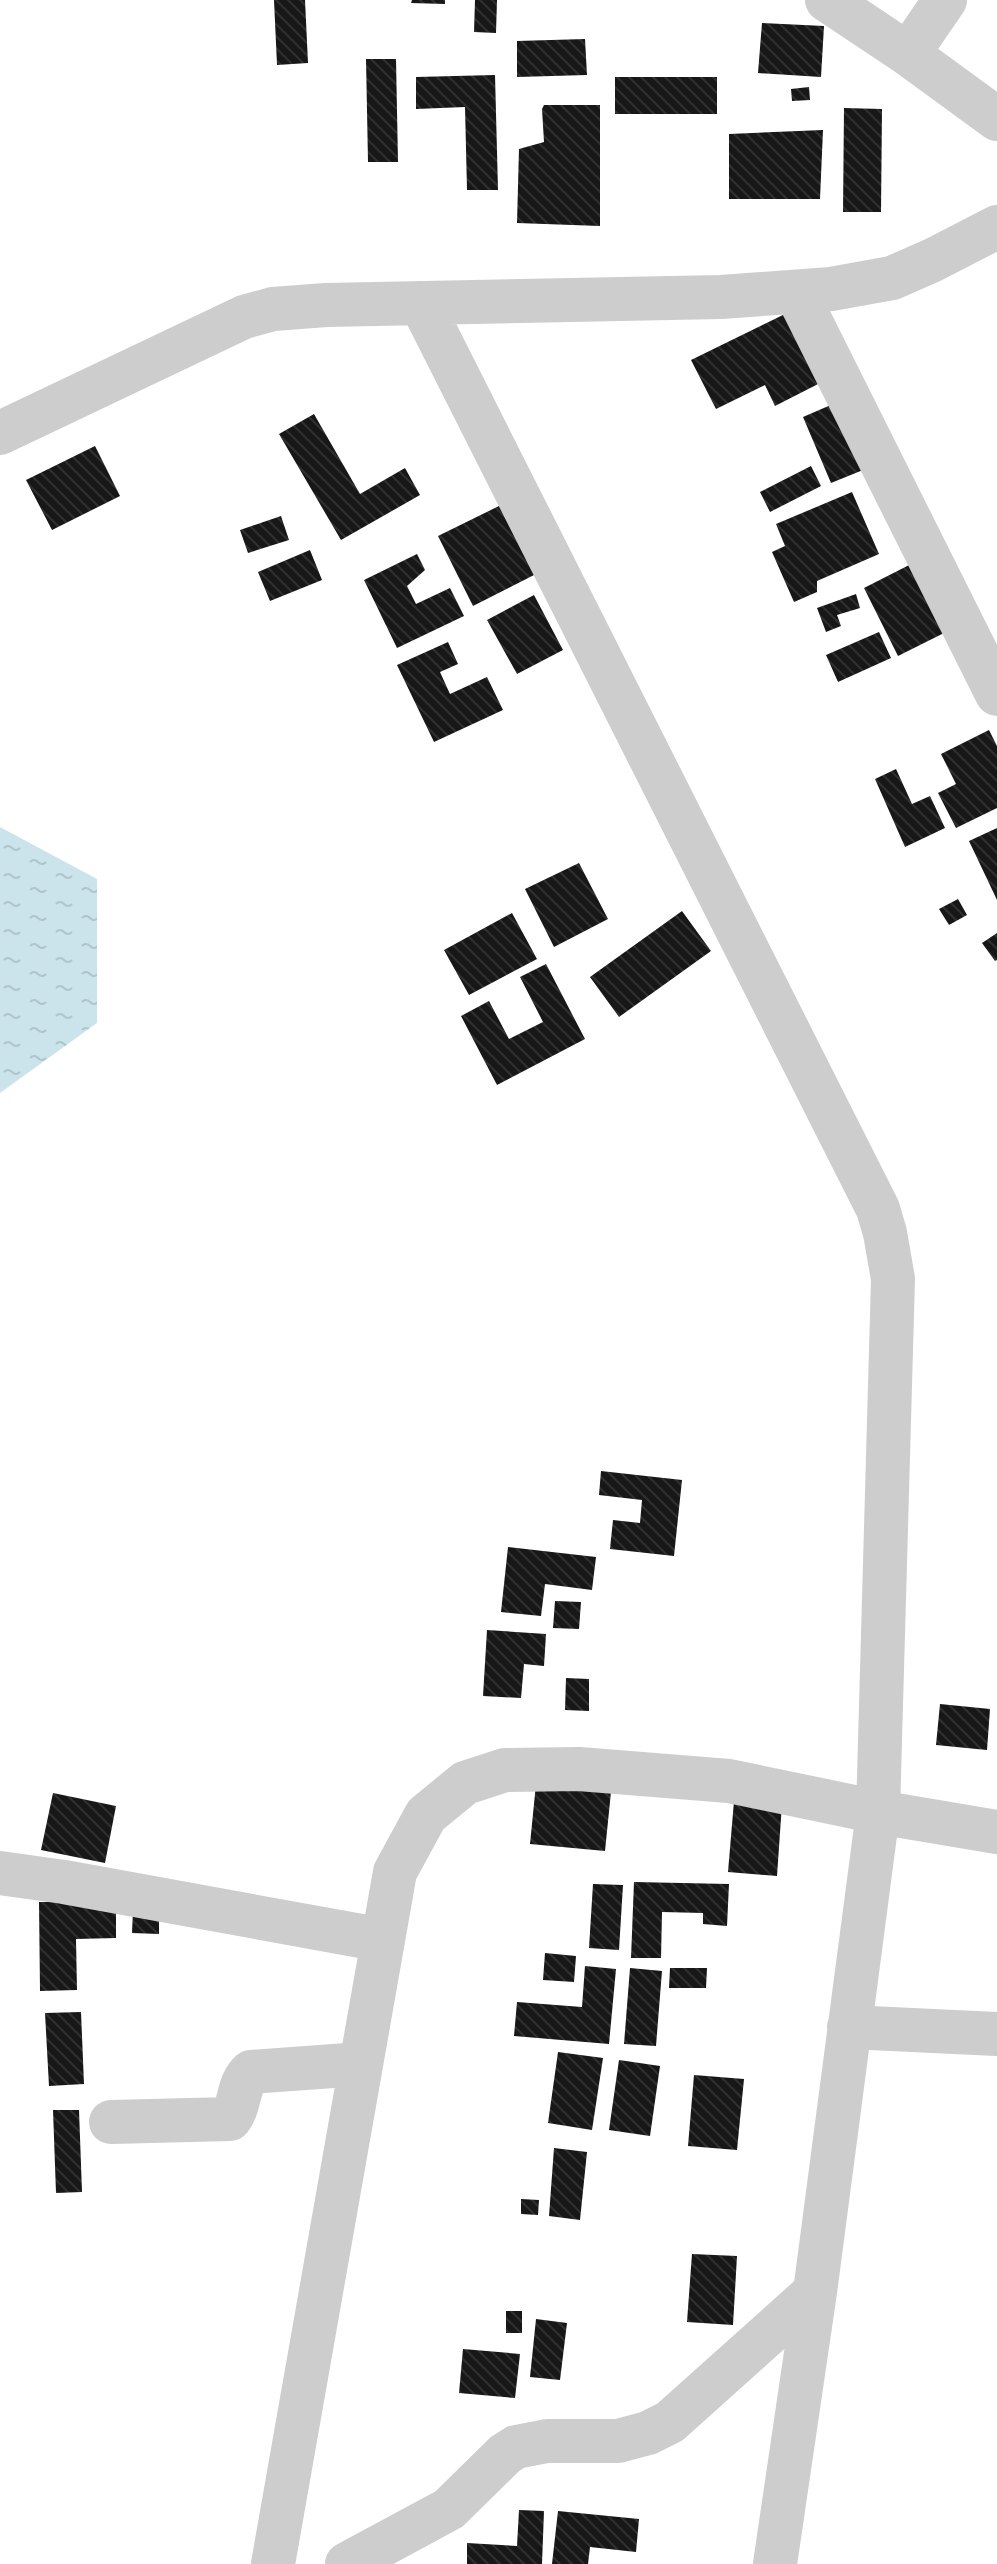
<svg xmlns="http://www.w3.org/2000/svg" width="997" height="2564" viewBox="0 0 997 2564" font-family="'Roboto Condensed',sans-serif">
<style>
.water{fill:url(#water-ripples)}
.building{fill:url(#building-back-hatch)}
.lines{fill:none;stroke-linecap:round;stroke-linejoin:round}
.street{stroke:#cdcdcd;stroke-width:44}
</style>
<defs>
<pattern id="water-ripples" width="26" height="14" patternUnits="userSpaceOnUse" patternTransform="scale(2)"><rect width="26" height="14" fill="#cbe4ec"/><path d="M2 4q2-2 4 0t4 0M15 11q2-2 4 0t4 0" fill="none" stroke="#afc4cb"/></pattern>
<pattern id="building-back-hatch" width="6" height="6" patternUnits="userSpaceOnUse" patternTransform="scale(2)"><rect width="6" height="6" fill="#171717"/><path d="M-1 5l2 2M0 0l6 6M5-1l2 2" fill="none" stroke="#303030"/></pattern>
</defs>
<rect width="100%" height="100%" fill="#fff"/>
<path class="water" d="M0,827L97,879V1023L0,1093Z"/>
<path class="building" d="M274,0H305L308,63L277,65Z
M412,0H445V4L411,3Z
M475,0H497L496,33L474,32Z
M762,23L824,26L821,77L758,73Z
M585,39L587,75L517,77V41Z
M366,59H396L398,162H368Z
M495,75L498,190H467L465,107L416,109V77Z
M615,77H717V114H615Z
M809,87L810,100L792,101L791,89Z
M544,105H600V226L517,223L519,149L544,142L542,109Z
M844,108L882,109L881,212H843Z
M823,130L820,199H729V134Z
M789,312L824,381L775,406L765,385L716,409L691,360Z
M840,401L868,468L831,483L803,417Z
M314,414L360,494L405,468L420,495L341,540L279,434Z
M95,446L120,496L52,530L26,480Z
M811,466L821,486L770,512L760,492Z
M852,492L879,554L817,581V592L794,602L772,552L785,546L776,524Z
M501,505L536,574L473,606L438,536Z
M281,516L289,540L248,553L240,530Z
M310,550L322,580L270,601L258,572Z
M417,554L425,570L407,586L416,604L450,588L464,616L397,648L364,580Z
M919,560L954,628L898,656L864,588Z
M856,594L860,608L837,615L841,626L826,632L817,608Z
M534,595L563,650L517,674L487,620Z
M879,632L891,658L838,682L826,655Z
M448,642L458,664L440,672L450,694L487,677L503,710L434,742L397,665Z
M989,730L997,746V808L956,828L938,793L956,784L941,754Z
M896,769L912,804L930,796L945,828L905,847L875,779Z
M997,828V900L969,841Z
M579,863L608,919L554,947L525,889Z
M958,899L967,915L949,925L939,909Z
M682,911L711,951L619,1017L590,977Z
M512,913L537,959L469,995L444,950Z
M997,933V960L995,961L982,943Z
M546,964L585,1039L497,1085L461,1016L489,1001L509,1039L543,1022L520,977Z
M601,1471L682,1480L674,1556L610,1549L613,1520L640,1523L642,1500L599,1495Z
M508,1547L596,1557L592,1590L545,1584L541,1616L501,1612Z
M555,1601L581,1602L579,1629L553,1628Z
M487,1630L546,1634L544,1666L524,1664L521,1698L483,1696Z
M566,1678L589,1679V1711L565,1710Z
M940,1704L990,1709L987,1750L936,1745Z
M537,1774L612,1782L605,1851L530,1844Z
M53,1793L116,1806L105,1863L41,1850Z
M734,1801L782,1804L777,1876L728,1872Z
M634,1882L729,1884L727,1926L703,1924V1913L662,1912L661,1958H631Z
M593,1884L623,1885L619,1950L589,1948Z
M39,1902H116V1938L76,1939L77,1990L40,1991Z
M133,1910L159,1911V1934L132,1933Z
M545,1953L576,1956L574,1982L543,1980Z
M585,1966L616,1969L609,2044L514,2036L517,2002L582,2007Z
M630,1968L662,1971L656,2046L624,2044Z
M670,1968H707L706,1988H669Z
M81,2012L84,2084L49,2086L45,2013Z
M558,2052L603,2058L592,2130L548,2123Z
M619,2060L660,2066L650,2136L609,2130Z
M694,2075L744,2079L737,2150L688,2146Z
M53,2110H79L82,2192L56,2193Z
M554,2148L587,2152L580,2220L549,2216Z
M521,2199L539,2200L538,2215L521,2214Z
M692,2254L737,2256L733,2325L687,2322Z
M506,2311H522V2333H506Z
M536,2319L567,2323L560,2380L530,2377Z
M463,2349L520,2354L515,2398L459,2393Z
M519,2510L544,2511L542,2564H467V2543L517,2546Z
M558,2511L639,2519L636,2552L590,2547L588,2564H552Z"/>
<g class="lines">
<path class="street" d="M827,0L908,54L997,119
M908,54L945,0
M796,292L997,694
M421,303L878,1209L885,1233L893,1279L878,1812L815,2292L775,2564
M0,433L244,317L273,309L326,305L721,297L831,289L892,278L933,260L997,227
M0,1873L64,1882L383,1940
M849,2027L997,2034
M111,2122L230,2119C241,2105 237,2084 251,2072L361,2064
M273,2564L395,1872L426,1815L465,1783L505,1770L579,1769L729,1781L878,1812L997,1832
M347,2564L449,2509L505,2454L516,2447L547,2441H618L648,2433L670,2422L815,2292"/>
</g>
</svg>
